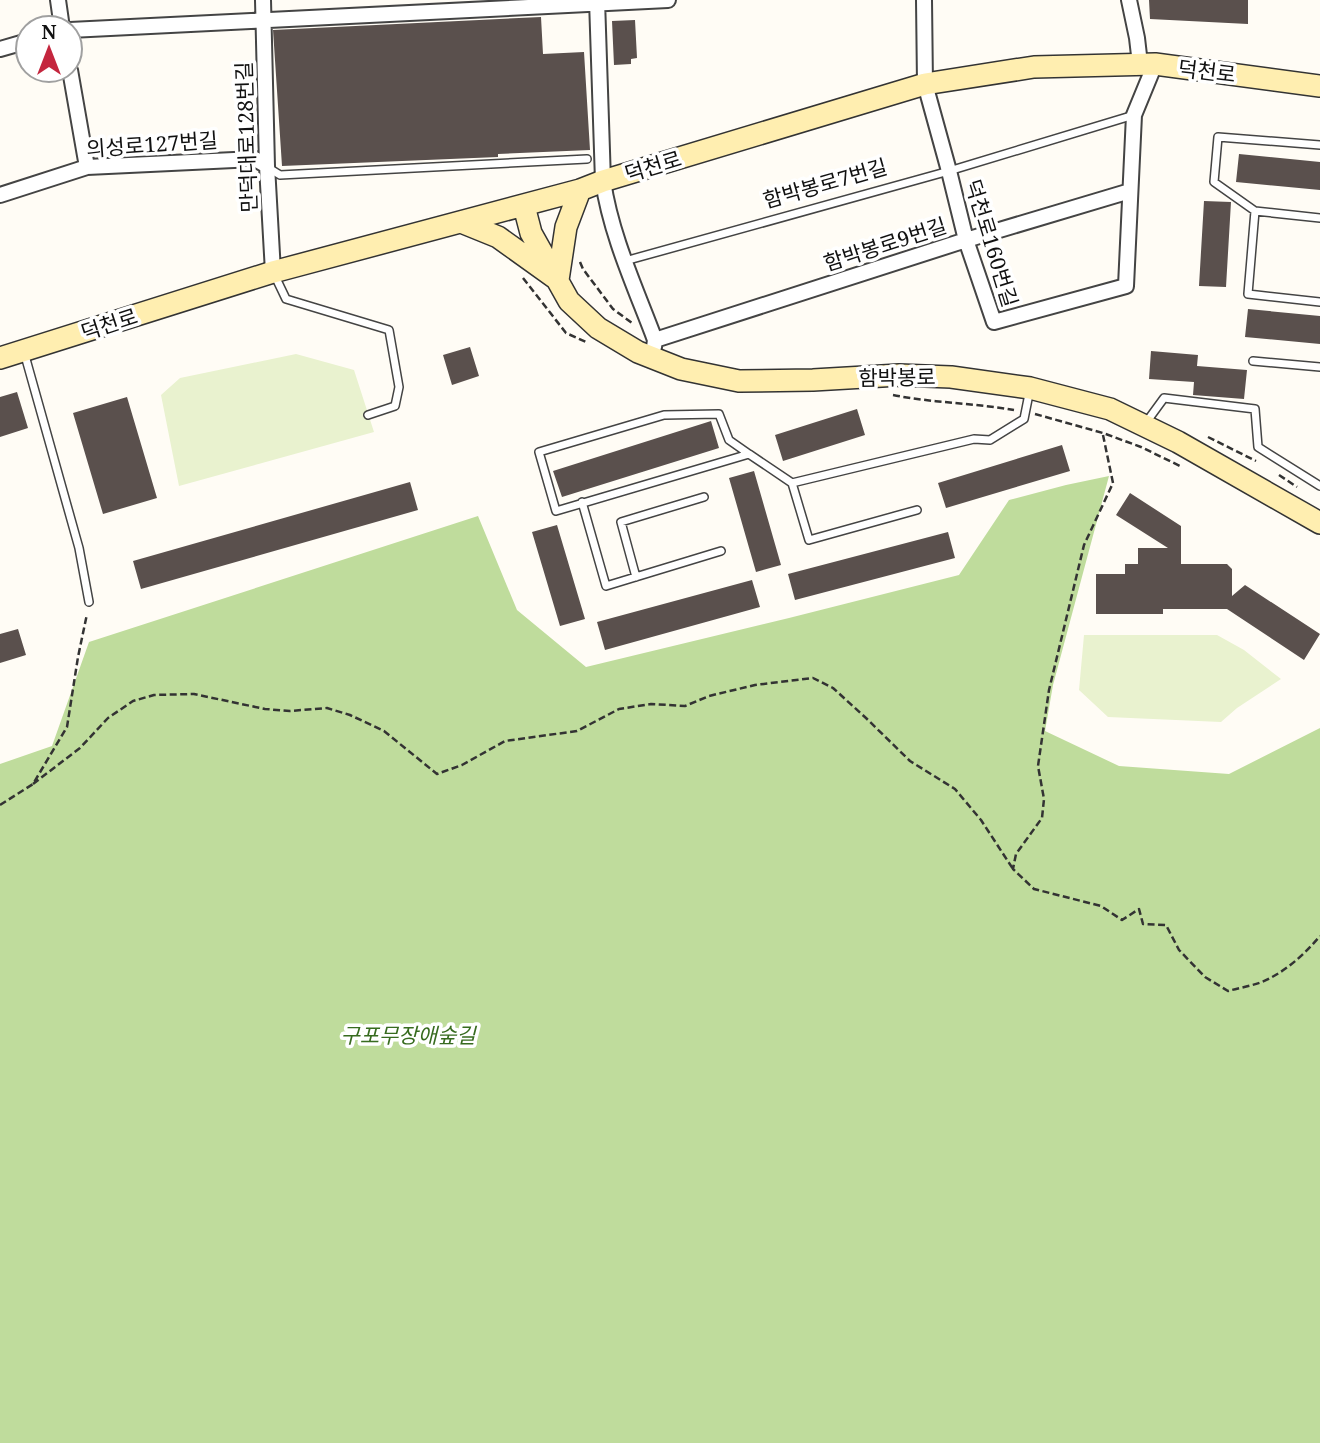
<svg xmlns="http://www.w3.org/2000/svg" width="1320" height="1443" viewBox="0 0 1320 1443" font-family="'Noto Serif','Noto Sans KR',serif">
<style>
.forest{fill:#bfdc9c}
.pitch{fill:#e9f2cf}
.building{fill:#5a504d}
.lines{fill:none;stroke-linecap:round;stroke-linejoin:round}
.lane-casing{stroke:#444;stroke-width:10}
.street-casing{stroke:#444;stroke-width:18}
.secondary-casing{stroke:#333;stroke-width:24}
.path{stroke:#333;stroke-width:2.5;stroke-dasharray:7 3.5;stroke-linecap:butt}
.lane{stroke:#fff;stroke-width:7}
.street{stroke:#fff;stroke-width:14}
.secondary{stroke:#ffeeb0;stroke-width:21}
.labels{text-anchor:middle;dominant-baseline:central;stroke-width:7;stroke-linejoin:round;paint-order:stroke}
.street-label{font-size:21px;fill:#111;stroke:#fff}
.park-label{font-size:21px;font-style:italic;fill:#376b1f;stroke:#fff}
</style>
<rect width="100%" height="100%" fill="#fffcf5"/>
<path class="forest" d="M1109,476L1053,685L1045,731L1119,766L1229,774L1320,728V1443H0V764L52,746L89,642L478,516L517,610L586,667L789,618L959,575L1009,500L1066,485Z"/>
<path class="pitch" d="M296,354L354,370L374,432L179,486L161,395L180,378Z
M1084,635H1217L1244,650L1281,679L1237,708L1221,722L1108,717L1079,690Z"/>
<path class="building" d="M1149,0H1248V24L1150,19Z
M541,17L543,54L584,52L590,150L498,154V157L282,166L273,30Z
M635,20L637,58L631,59V64L614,65L612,21Z
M1239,154L1320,162V190L1236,182Z
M1204,201L1231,202L1226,287L1199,286Z
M1248,309L1320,316V344L1245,337Z
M470,347L479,376L452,385L443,355Z
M1151,351L1198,355L1197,366L1247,370L1244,399L1193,395L1194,382L1149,379Z
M17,392L28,428L0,437V397Z
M127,397L157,498L103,514L73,413Z
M857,409L865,435L783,461L775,435Z
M711,421L719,448L562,497L553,471Z
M1062,445L1070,471L946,508L938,483Z
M754,471L781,565L756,572L729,478Z
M410,482L418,510L141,589L133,561Z
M1130,493L1181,526V564H1227L1232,569V596L1245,585L1320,634L1304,660L1227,609H1163V614H1096V574H1125V564H1138V548H1168L1116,515Z
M557,525L585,619L560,626L532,532Z
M948,532L955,558L795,600L788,574Z
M752,580L760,607L605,650L597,622Z
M18,629L26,655L0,663V634Z"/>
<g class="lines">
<defs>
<path id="lane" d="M1320,145L1218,137L1214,182L1255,211L1320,218
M267,167L280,175L587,159
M1255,211L1248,294L1320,302
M625,261L949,171L1134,115
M275,276L286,299L389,330L399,387L395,406L368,415
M24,352L79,548L89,602
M1253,361L1320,367
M1145,424L1164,398L1255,409L1258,447L1320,486
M749,454L729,440L719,414L664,415L539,452L556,511L749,454L792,483L974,439L990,440L1024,419L1030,389
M792,483L809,540L917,510
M582,502L606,586L721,551
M636,577L621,522L704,497"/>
<path id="street" d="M58,0L62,28
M263,0L267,166L273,272
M597,0L603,181C611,236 636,289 655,340L654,347
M924,0L925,84L949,171L966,240L994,322L1126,286L1134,115L1155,64
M1129,0L1137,38L1140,64
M70,30L668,0
M0,49L28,41
M70,70L87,167
M0,195L87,167L255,159L267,166
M655,340L966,240L1130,191"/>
<path id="secondary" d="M524,206L531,233L569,301L598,328L638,352L681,369L739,381L813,380L899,375L951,377L1030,388L1110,409L1178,442L1320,523
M461,222L498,237L558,280L566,227L580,190
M0,358L273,272L580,190L603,181L925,84L1034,67L1155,64L1320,86"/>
</defs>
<use href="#lane" class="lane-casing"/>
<use href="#street" class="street-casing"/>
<use href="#secondary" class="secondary-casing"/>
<path class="path" d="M580,262L583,269L613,309L632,323
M523,278L566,333L586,342
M893,395C933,403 974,403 1014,410
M1035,414L1103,433L1141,447L1180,466
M1103,435L1113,483L1084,545L1049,690L1038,766L1044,799L1042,818L1016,854L1013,869L1034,889L1101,906L1122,920L1139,909L1143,924L1166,925L1179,950L1205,977L1228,991C1239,988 1251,986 1262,982C1285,972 1304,955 1320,936
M1208,437L1256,461
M1279,475L1297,487
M33,784L80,748L108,718L133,701L154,695L194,694L265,709L290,711L327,708L350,715L384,731L437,774L462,765L505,741L577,731L619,709L651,704L685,706L709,696L755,685L813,678L833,688L866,718L910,761L955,789L981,820L1013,869
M0,805L33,784L67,727L78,657L87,614"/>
<use href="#lane" class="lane"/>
<use href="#street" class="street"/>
<use href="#secondary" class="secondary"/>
</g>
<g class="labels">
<g class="street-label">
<text transform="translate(1207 71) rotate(7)">덕천로</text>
<text transform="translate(246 137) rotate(-92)">만덕대로128번길</text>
<text transform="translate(152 144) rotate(-4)">의성로127번길</text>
<text transform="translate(653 166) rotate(-17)">덕천로</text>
<text transform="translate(825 183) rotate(-16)">함박봉로7번길</text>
<text transform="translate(992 243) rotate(73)">덕천로160번길</text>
<text transform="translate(885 244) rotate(-18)">함박봉로9번길</text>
<text transform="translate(109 324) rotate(-18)">덕천로</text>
<text transform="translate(897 377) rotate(-1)">함박봉로</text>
</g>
<g class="park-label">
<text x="408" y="1035">구포무장애숲길</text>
</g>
</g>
<g transform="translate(49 49)"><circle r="33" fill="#ffffff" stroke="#a0a0a0" stroke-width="2"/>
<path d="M0-5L12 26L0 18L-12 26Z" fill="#c4263e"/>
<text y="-10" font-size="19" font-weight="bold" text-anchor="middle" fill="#111111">N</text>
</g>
</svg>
